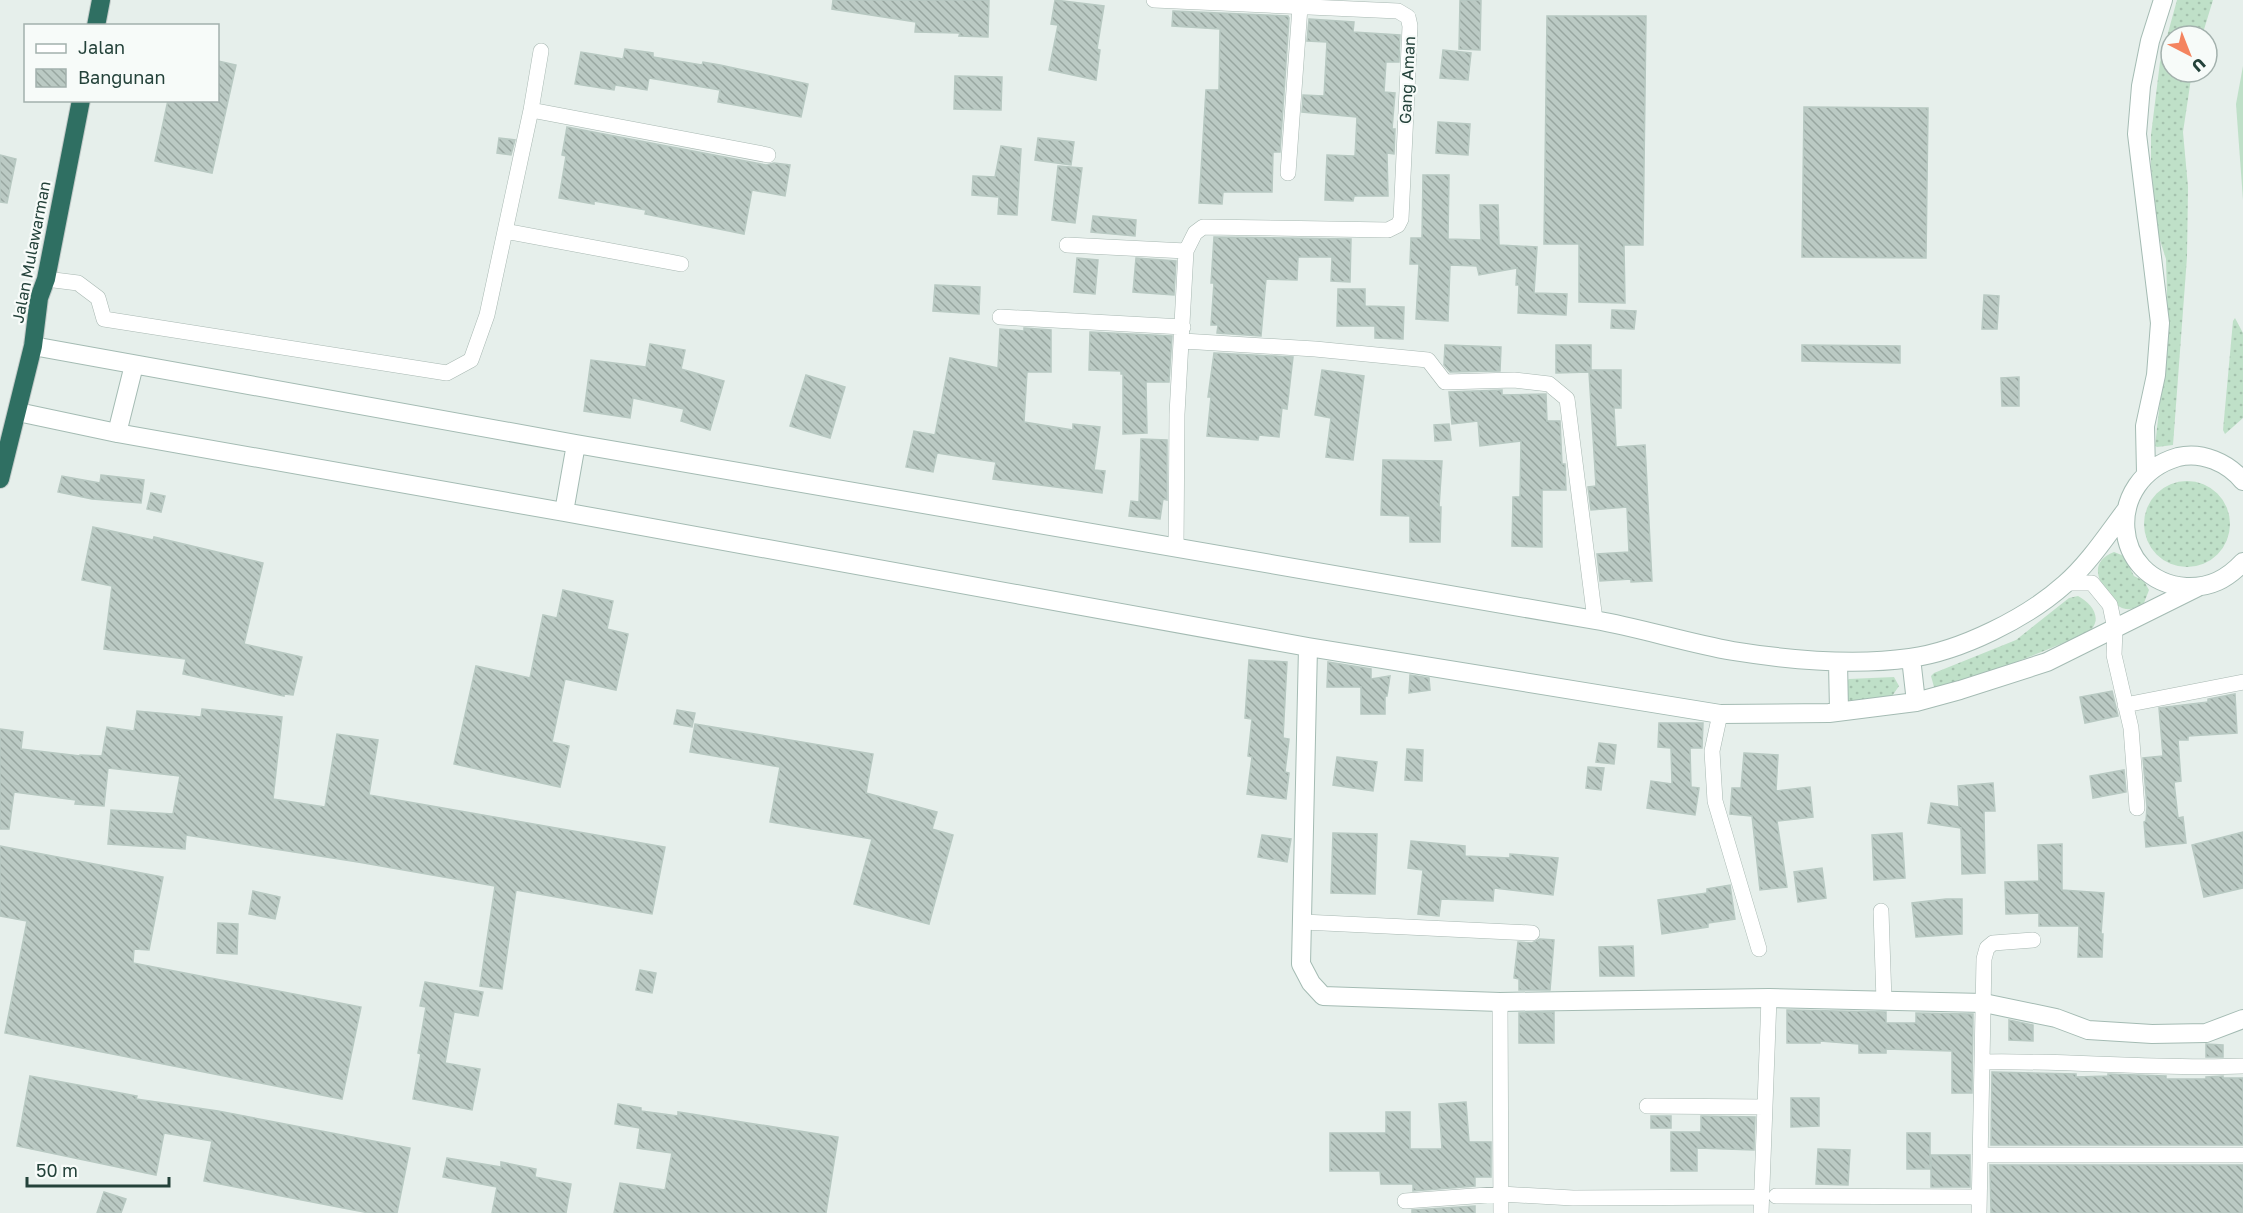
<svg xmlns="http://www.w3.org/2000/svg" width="2243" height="1213" viewBox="0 0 2243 1213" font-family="'Golos Text',sans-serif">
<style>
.grass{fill:url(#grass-dots)}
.pitch{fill:#bfe0c8}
.building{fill:url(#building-back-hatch);stroke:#b8c9c2;stroke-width:1.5}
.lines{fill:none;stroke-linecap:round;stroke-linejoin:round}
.street-casing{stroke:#a8b8b2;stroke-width:16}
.secondary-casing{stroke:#a4bbb3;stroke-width:20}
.highway-casing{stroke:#c2cac8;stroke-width:20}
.street{stroke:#fff;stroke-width:15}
.secondary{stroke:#fff;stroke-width:18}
.highway{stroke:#2f6f62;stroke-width:18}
.labels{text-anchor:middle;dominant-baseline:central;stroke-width:4.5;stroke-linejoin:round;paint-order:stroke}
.street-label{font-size:16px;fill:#24423a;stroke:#f7fbf9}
</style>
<defs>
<pattern id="grass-dots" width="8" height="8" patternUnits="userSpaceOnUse" patternTransform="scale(1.5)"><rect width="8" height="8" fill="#bfe0c8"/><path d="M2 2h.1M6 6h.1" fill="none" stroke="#a4c1ad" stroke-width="1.8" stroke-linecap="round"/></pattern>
<pattern id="building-back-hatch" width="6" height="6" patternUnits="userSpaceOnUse" patternTransform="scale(1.5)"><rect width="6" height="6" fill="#bbcac4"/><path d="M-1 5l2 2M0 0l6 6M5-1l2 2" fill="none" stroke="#98a6a0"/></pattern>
</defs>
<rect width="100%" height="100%" fill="#e6efeb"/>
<path class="grass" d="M2177,0H2213L2202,36H2171V72H2192L2183,132L2188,187L2187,257L2173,445L2157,447L2155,446L2168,330L2166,259L2158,234L2151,167V135L2160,62Z
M2235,318L2243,333V418L2225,434L2223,430L2233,321Z
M2144 524a43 43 0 1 1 86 0a43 43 0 1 1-86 0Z
M2114,552L2124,556L2134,576L2144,581L2149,590L2144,603C2139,606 2132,610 2126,609C2117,608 2113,600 2108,594C2096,578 2091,561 2114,552Z
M2078,596C2091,603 2104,618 2089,632C2083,637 2071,640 2063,643C2022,661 1980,675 1938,690L1934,687L1931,676L1934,673L2016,640L2069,598Z
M1894,677L1899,686L1890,699L1847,705L1844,683L1849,679Z"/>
<path class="pitch" d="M2243,66V200L2236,104Z"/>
<path class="building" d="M833,0H989L988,37L959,36L960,33L915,32L916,22L832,9Z
M1055,0L1104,6L1097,49L1100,50L1096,80L1049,70L1058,25L1051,24Z
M1460,0H1481L1480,50L1459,49Z
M1173,11L1288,16L1289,18L1280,152H1273L1272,192H1223L1222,204L1199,203L1206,90H1219L1220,29L1172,26Z
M1547,16H1646L1643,245H1624L1625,303L1579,302V244H1544Z
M1309,19L1354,22L1353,32L1400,35L1399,62H1386L1384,92L1395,93L1392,129H1395L1394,154L1387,153L1388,196H1354L1353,201L1325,200L1327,155L1355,156L1357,117L1302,112L1303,95L1324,96L1327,42L1307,41Z
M625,49L653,53V57L702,65L703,62L720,65L808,84L801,117L718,102L720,90L649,78L647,90L615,85L614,90L575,84L581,52L623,59Z
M1443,50L1471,53L1468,80L1440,78Z
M218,61L236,65L212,173L155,161L168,100H218Z
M955,76L1002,77L1001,110L954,109Z
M1804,107L1928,108L1926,258L1802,257Z
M1438,122L1470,124L1468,155L1436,153Z
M567,127L766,165L774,163L790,165L785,196L752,190L744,234L645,214L646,210L594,201V204L559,198L566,156L562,155Z
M499,138L515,140L511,155L497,153Z
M1038,138L1074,142L1071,165L1035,160Z
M1001,146L1021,149L1017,215L998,214L999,197L972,195L973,176L995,177Z
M0,155L16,159L7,203L0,202Z
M1058,166L1082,168L1075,223L1052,220Z
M1423,175H1449L1448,239L1481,240L1480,205H1498L1499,245L1537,247L1534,293L1567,294L1566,315L1518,313L1519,285H1516L1517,268L1479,275L1477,266L1450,265L1448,321L1416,319L1419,264H1410L1411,238H1422Z
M1093,216L1136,220L1135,236L1091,232Z
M1214,237L1351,239L1350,282L1331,281L1332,257H1298L1297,280L1266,279L1261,336L1217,333L1218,325H1211L1214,283H1211Z
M1077,258L1098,260L1095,294L1074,292Z
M1136,258L1176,261L1174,295L1133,292Z
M935,285L980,287L979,314L933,311Z
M1338,289H1365V306L1404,307L1403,339L1375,338V326H1337Z
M1984,295L1999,296L1997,329H1982Z
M1612,310L1636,311L1634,329L1611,328Z
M1024,328L1051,330V372H1027L1024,422L1073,430V424L1100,427L1094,470L1105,471L1102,493L993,479L996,462L937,453L933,472L906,467L914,431L935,435L950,358L998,368L1000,329L1024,331Z
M1090,332L1172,336L1169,382H1146L1147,433L1123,434V374H1121V371L1089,370Z
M650,344L685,350L681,369L724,381L710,430L681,421L684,409L633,398L630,418L584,411L591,360L646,367Z
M1445,345L1501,347L1500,371L1450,372L1444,365Z
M1556,345H1591V370H1621V408H1614L1616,447L1645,445L1652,581L1631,582V579L1600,581L1597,554L1629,552L1627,507L1591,510L1588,487L1596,486L1589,372L1556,373Z
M1802,345L1900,346V363L1802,361Z
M1214,353L1293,357L1287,409L1282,408L1279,437L1259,435L1258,440L1207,436L1211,397H1208Z
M1322,370L1364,376L1353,460L1326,457L1331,418L1315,415Z
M806,375L845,387L830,438L790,426Z
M2019,377V406H2002L2001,378Z
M1502,390V395L1546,394L1547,421H1560L1562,464H1565L1566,490H1542V547L1512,546L1513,497H1520L1521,441L1480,446L1478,421L1452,424L1449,392Z
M1449,424L1451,440L1435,441L1434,425Z
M1141,439L1167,440V500L1163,499L1160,519L1129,516L1131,501L1139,502Z
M1383,460L1442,461L1439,507H1441L1440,542H1410V516L1381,515Z
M101,475L144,480L141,503L92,499L58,492L62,476L100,483Z
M151,493L165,496L161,512L147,509Z
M93,527L153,540L154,537L263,563L244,644L302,657L293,695L284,694V696L183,674L186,659L104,649L112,586L82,580Z
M563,590L613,601L607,629L628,634L616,690L565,679L552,742L569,746L560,787L454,764L476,666L530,678L543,615L557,618Z
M1249,660L1287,662L1283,738L1289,739L1285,772L1289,773L1286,799L1247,794L1252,757L1248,756L1252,719L1245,718Z
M1328,662L1371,669V679L1390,676L1387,696H1385V714H1361V687H1327Z
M1410,675L1429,678L1430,690L1409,693Z
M2112,691L2118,716L2085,723L2080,697Z
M2235,694L2237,733L2188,736V740H2178L2181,781L2174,782L2178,818L2183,817L2186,843L2146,847L2144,822L2146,821L2147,807L2143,758L2163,756L2159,708L2208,702V699Z
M202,709L282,717L273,799L325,807L337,734L378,740L369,795L665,847L652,914L516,890L502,989L480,986L495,886L358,862L186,835L185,849L108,844L111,810L173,814L180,776L108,768L104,806L75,804L76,800L14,792L9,829H0V729L23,732L21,749L80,756V755L102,756L107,727L134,731L137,711L201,717Z
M677,710L695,713L692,727L674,724Z
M1659,723H1703L1702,748H1690L1691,787L1699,788L1695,815L1647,808L1651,781L1672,784L1671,748L1658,747Z
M695,724L873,754L866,793L937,812L932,829L953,835L929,924L854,904L872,839L770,822L780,767L690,752Z
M1599,743L1616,745L1614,764L1596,762Z
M1407,749L1423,750L1422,781L1405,780Z
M1744,753L1778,755L1776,791L1810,787L1813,817L1777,821L1787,887L1760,890L1752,816L1730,814L1732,788H1741Z
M1337,757L1377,762L1373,791L1333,785Z
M1588,767L1604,768L1601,790L1586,788Z
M2124,770L2126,792L2093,798L2090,776Z
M1993,783L1995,811H1984L1985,873L1962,874L1961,828L1928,823L1931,803L1959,807L1958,786Z
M2243,832V888L2204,897L2192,845Z
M1333,833L1377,834L1375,894L1331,893Z
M1902,833L1905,878L1874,880L1872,835Z
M1262,835L1291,839L1287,862L1258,857Z
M1411,841L1465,846V856L1510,858V854L1558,858L1553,895L1494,888L1493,901L1441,899L1439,916L1418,914L1423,870L1408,868Z
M2062,844V890L2104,893L2101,934H2103L2102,957H2078L2079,926H2039V913L2006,914L2005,882L2039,881L2038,845Z
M0,846L163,877L149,950L134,949L133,963L361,1007L342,1099L5,1033L27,921L0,916Z
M1822,868L1826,898L1798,902L1794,872Z
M1730,885L1735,919L1708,923V927L1662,934L1658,900L1707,893V889Z
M253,891L280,897L275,919L249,914Z
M1946,899H1962V934L1916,937L1912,903Z
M218,923L238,924L237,954L217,953Z
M1540,939L1554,940L1550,990H1519V979L1514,978L1518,942L1532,943Z
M1633,946L1634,976H1600L1599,947Z
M640,970L656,973L652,993L636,990Z
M425,982L483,992L478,1016L454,1012L445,1063L480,1069L472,1110L413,1099L421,1054L418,1053L426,1007L420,1006Z
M1787,1010L1886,1012V1023H1916V1013L1973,1014L1972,1093H1952V1051L1886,1049V1053H1859V1044L1820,1041V1043H1787Z
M1554,1012V1043H1519V1013Z
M2009,1020L2033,1025V1041L2009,1040Z
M2206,1044L2223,1045V1057H2206Z
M1992,1072L2076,1074V1077L2108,1076V1074L2166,1076V1079H2206V1077L2223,1076V1078H2243V1145H1991Z
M30,1076L137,1096L136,1099L218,1111L410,1148L397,1213H369L204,1181L212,1141L164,1133L156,1175L17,1146Z
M1791,1098H1819V1126L1791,1127Z
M1466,1102L1469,1142H1491V1177H1475V1186L1413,1191V1184H1381L1380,1171H1330V1133H1386V1112H1410V1149H1442L1439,1104Z
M618,1104L641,1108V1111L678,1116V1112L838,1137L826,1213H614L620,1183L665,1190L672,1153L637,1148L640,1128L615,1124Z
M1651,1116H1671V1128H1651Z
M1701,1116L1755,1117L1754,1150L1697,1148V1171H1671V1132H1701Z
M1907,1133H1930V1169H1907Z
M1818,1149L1850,1150L1848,1185L1816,1184Z
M1931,1155H1970V1187H1931Z
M447,1158L501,1167V1162L536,1169L535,1177L571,1184L566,1213H492L497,1187L443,1177Z
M1990,1165H2243V1213H1991Z
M104,1192L126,1199L121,1213H97Z
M1475,1206V1213H1412V1210Z"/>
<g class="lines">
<defs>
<path id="street" d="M1154,0L1398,11L1408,17L1410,26L1401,219L1398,225L1388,230L1203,227L1195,233L1186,251L1177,414L1176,548
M531,110L768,155
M1288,173L1300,7
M505,231L681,264
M1067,245L1186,251
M46,279L78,283L98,298L104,319L447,373L471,360L487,315L531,110L541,51
M1000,317L1183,327
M1183,341L1315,349L1428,360L1445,382L1514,380L1549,384L1567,399L1595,620
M2066,583H2092L2110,605L2115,629L2114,655L2131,728L2137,808
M2125,705L2243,682
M1720,714L1712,751L1715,801L1759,949
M1881,911L1884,1001
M1303,922L1532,933
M1500,1002L1501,1213
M1982,1062C2069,1060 2156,1070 2243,1066
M1647,1106L1765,1107
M1980,1155H2243
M1776,1196L1979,1197
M1405,1201L1501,1194L1573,1198L1761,1197
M1761,1213L1769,998
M1979,1213L1984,959L1987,948L1993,943L2033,940"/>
<path id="secondary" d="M33,346L576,444L1595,620C1641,628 1687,643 1733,651C1789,660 1854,666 1910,658C1961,651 2027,618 2065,584C2089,563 2107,535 2126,510
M18,412L117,433L564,512L1308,647L1720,714L1829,713L1916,702L1960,690L2047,662L2198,587
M117,433L134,365
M2146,473L2145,426L2156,375L2160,323L2137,134L2141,86L2150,41L2163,0
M2243,481C2228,463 2202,451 2178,457C2103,479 2110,581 2186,587C2210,588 2227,579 2243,562
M564,512L576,444
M1308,647L1301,964L1311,983L1323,996L1500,1002L1769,998L1984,1003L2056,1018L2088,1030L2152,1034L2206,1033L2243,1019
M1911,658L1916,702
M1838,662L1839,711"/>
<path id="highway" d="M96,26L101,0
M0,479L33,346L39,298L46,279L81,100"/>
</defs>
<use href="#street" class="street-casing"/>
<use href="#secondary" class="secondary-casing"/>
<use href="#highway" class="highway-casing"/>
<use href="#street" class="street"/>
<use href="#secondary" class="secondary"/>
<use href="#highway" class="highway"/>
</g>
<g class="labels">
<g class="street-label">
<text transform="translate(1407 80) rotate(-87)">Gang Aman</text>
<text transform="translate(31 252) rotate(-79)">Jalan Mulawarman</text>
</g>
</g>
<rect x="24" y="24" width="195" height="78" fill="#f7fbf9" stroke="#a3b1ad" stroke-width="1.5"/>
<rect x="36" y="44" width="30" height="9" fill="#ffffff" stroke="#a3b1ad" stroke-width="1.5"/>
<text x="78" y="54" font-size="18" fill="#24423a">Jalan</text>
<rect x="36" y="69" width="30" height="18" fill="url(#building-back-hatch)" stroke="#a3b1ad" stroke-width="1.5"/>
<text x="78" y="84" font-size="18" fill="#24423a">Bangunan</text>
<g transform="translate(2189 54) rotate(138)"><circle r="28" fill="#f7fbf9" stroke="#a3b1ad" stroke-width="1.5"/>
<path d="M0-4.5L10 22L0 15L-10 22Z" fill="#f4845f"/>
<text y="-9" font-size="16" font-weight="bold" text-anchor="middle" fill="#24423a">U</text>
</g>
<path d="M27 1177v9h142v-9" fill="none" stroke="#24423a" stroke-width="3"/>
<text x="36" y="1177" font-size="18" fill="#24423a" stroke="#f7fbf9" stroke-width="4.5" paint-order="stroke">50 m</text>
</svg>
